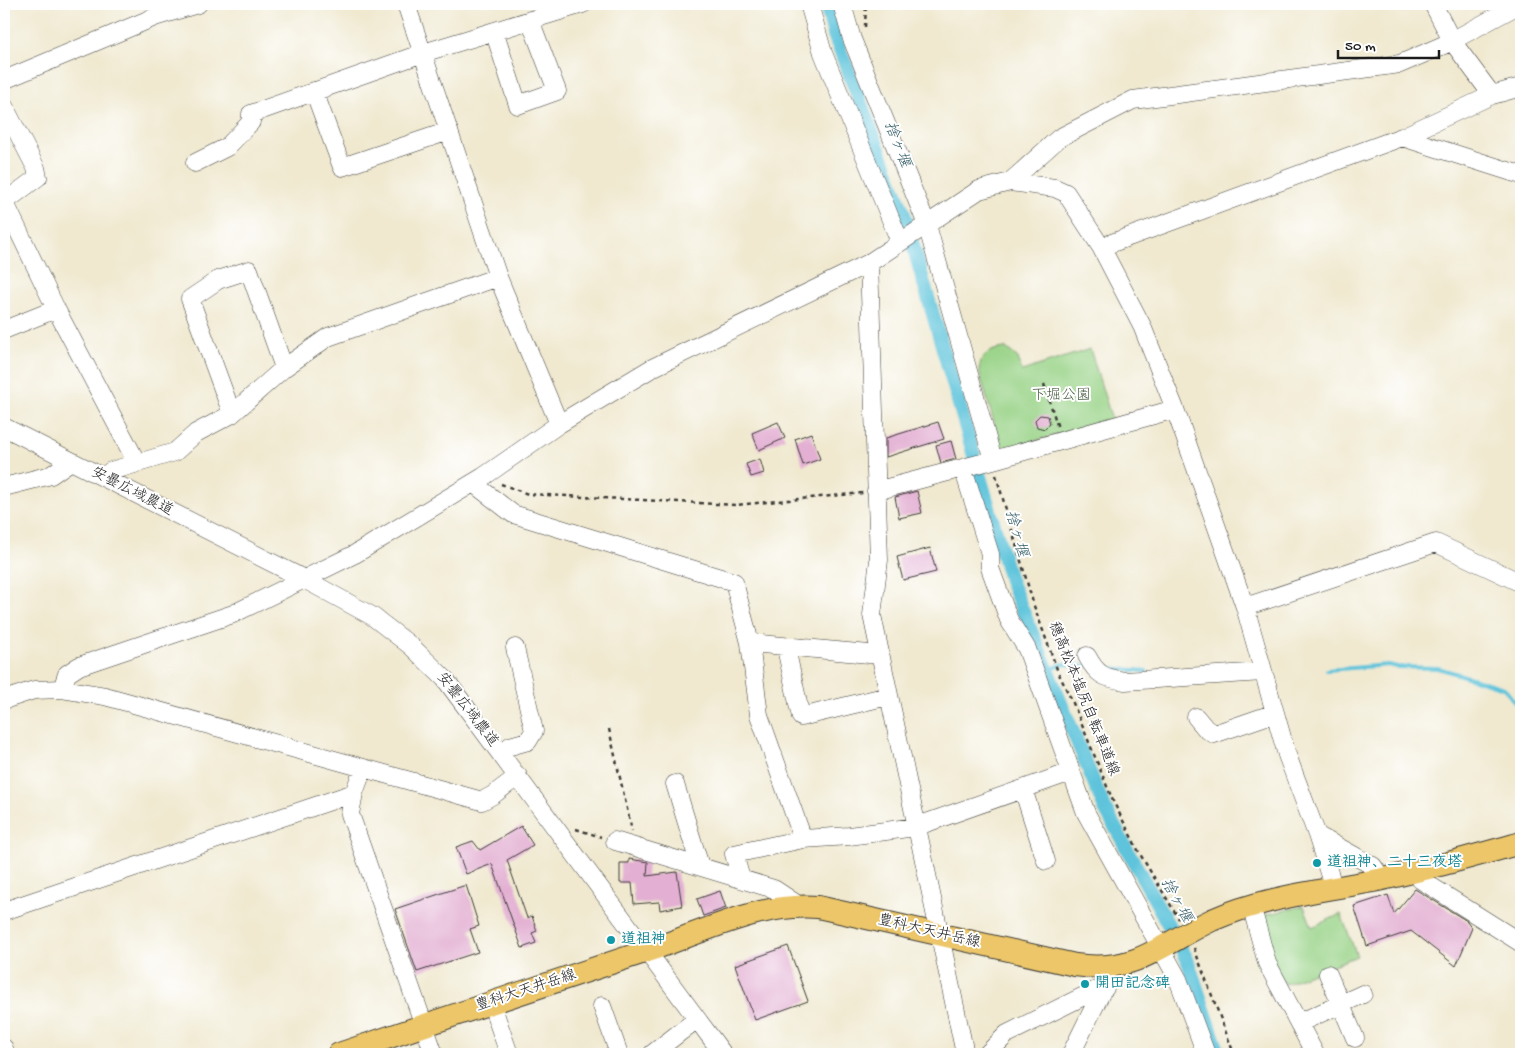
<svg xmlns="http://www.w3.org/2000/svg" width="1525" height="1058" viewBox="0 0 1525 1058" font-family="'Gochi Hand','Klee One',sans-serif">
<style>
.green{fill:#99d387;stroke:#5a7852}
.lines{fill:none;stroke-linecap:round;stroke-linejoin:round}
.stream{stroke:#5ec4db;stroke-width:4}
.canal{stroke:#5ec4db;stroke-width:14}
.building{fill:#e3b0d3}
.minor-casing{stroke:#3c3b37;stroke-width:19}
.major-casing{stroke:#3c3b37;stroke-width:24}
.path{stroke:#3c3b37;stroke-width:2.5;stroke-dasharray:4 4;stroke-linecap:butt}
.minor{stroke:#fff;stroke-width:18}
.major{stroke:#ecc669;stroke-width:22}
.culture-dot{fill:#0f9aa8;stroke:#fff;stroke-width:2}
.labels{text-anchor:middle;dominant-baseline:central;stroke-width:4;stroke-linejoin:round;paint-order:stroke}
.park-label{font-size:15px;fill:#485c41;stroke:#fff}
.street-label{font-size:15px;fill:#1c1c1c;stroke:#fff}
.culture-label{font-size:15px;font-weight:bold;fill:#0d838f;stroke:#fff;text-anchor:start}
.water-label{font-size:16px;font-style:italic;fill:#365f68;stroke:#fff}
</style>
<rect width="100%" height="100%" fill="#fff"/>
<filter id="ink" filterUnits="userSpaceOnUse"><feTurbulence type="fractalNoise" baseFrequency=".02" numOctaves="2"/><feDisplacementMap in="SourceGraphic" scale="10" xChannelSelector="R" yChannelSelector="G"/><feConvolveMatrix kernelMatrix="1 2 1 2 8 2 1 2 1" color-interpolation-filters="sRGB"/></filter>
<filter id="wash" filterUnits="userSpaceOnUse"><feTurbulence type="fractalNoise" baseFrequency=".0096" numOctaves="4" result="noise"/><feDisplacementMap in="SourceGraphic" scale="20" xChannelSelector="R" yChannelSelector="G"/><feGaussianBlur stdDeviation="1.12" result="paint"/><feColorMatrix in="noise" values="0 0 0 0 0 0 0 0 0 0 0 0 0 0 0 0 0 1.4 0 .05"/><feComposite in="paint" operator="in"/></filter>
<g filter="url(#wash)">
<rect width="100%" height="100%" fill="#f0e9d0"/>
<path class="green" d="M1006,348L1018,358L1022,371L1090,349L1112,420L1002,450L979,371C980,355 990,349 1006,348Z
M1304,906L1312,927L1341,914L1357,956L1285,984L1271,960L1259,916Z"/>
<g class="lines">
<path class="stream" d="M1106,668L1146,671
M1327,670L1388,665L1397,667L1438,668L1504,688L1516,704L1521,705
M1047,671L1063,664L1086,666"/>
<path class="canal" d="M826,4L834,35L903,211L1010,580L1105,809L1187,959L1219,1054"/>
</g>
<g id="blocks">
<path class="building" d="M1040,415L1048,416L1050,424L1045,429L1037,427L1035,420Z
M778,422L785,438L759,450L752,433Z
M938,422L944,439L886,457V438Z
M811,433L820,459L803,465L795,439Z
M951,441L956,459L941,463L936,445Z
M760,459L764,473L751,477L746,464Z
M917,491L922,513L899,518L895,497Z
M930,548L936,572L903,580L897,557Z
M521,826L533,845L507,860L527,918L532,916L537,931L532,933L536,943L522,948L492,864L466,874L456,847L473,841L480,850Z
M629,859L648,862L647,876L677,872L682,906L660,910L659,902L634,904L632,883H620V863H629Z
M466,885L479,926L470,929L478,952L417,972L395,909Z
M1415,889L1467,921L1472,928L1456,966L1411,931L1367,946L1354,906L1388,895L1394,914Z
M720,891L726,908L703,916L697,899Z
M788,946L808,1001L755,1020L735,965Z"/>
</g>
</g>
<g filter="url(#ink)">
<use href="#blocks" fill-opacity="0" stroke="#3c3b37" stroke-width="1"/>
<g class="lines">
<defs>
<path id="minor" d="M406,4L498,277L559,424
M809,4L823,53L900,242
M842,4L852,39L927,225L993,460L876,491
M1433,4L1452,41L1492,95
M494,31L518,105L557,91L530,20
M4,80L155,17L198,4
M314,91L342,167L449,131
M4,106L36,168L38,177L10,198L7,202V207L56,309L137,463
M1402,137L1521,175
M195,163L227,147L251,122V114L423,53L583,4
M1010,182L1059,138L1133,100L1400,64L1446,44L1520,4
M1101,247L1402,137L1492,95L1521,87
M869,263L879,560L872,615L965,1054
M4,330L56,309
M232,414L190,299L218,280L249,270L284,368
M4,427L306,580L372,616L411,646L445,679L723,1054
M993,460L1175,409
M963,468L990,554V568L1009,620L1027,649L1086,813L1178,979L1206,1054
M103,477L111,471L175,452L196,433L232,414L284,368L328,337L498,277
M473,483L513,514L734,582L750,643L759,715L803,839
M4,487L51,475L71,461
M1245,607L1436,543L1521,583
M750,643L880,655
M786,648L801,717L888,696
M1087,656C1097,675 1104,678 1125,681L1263,672
M62,689L67,674L79,666L233,614L355,554L483,477L559,424L652,368L869,263L979,190L1010,182L1055,188L1066,193L1101,247L1142,326L1175,409L1245,607L1287,755L1317,835L1334,889
M4,700L34,690L62,689L105,696L482,801L493,795L518,776
M1196,717L1206,729L1214,734L1275,713
M510,746L528,741L534,731L515,648
M363,769L354,793L350,814L434,1054
M675,784L700,866
M1023,789L1046,861
M1317,835L1373,866L1382,879
M615,841L774,889L798,905
M1417,871L1421,880L1521,943
M741,879L734,854L803,839L849,836L915,827L1071,772
M1251,905L1267,963L1315,1054
M4,911L354,793
M1328,974L1355,1038
M491,1002L509,1054
M602,1006L619,1054
M1299,1023L1363,994
M4,1048L5,1054
M652,1054L697,1019
M987,1054L1007,1034L1094,991L1105,988
M1071,1054L1107,981"/>
<path id="major" d="M339,1054C441,1019 542,986 644,952C700,934 758,902 818,907L1075,965C1137,974 1161,944 1212,920C1264,897 1322,891 1378,880C1426,870 1474,856 1521,843"/>
</defs>
<use href="#minor" class="minor-casing"/>
<use href="#major" class="major-casing"/>
<path class="path" d="M865,27L866,4
M1044,384L1058,428
M996,475L1034,606L1058,672L1073,703L1113,801L1140,854L1179,919
M501,484L528,494L736,505L863,493
M609,729L632,831
M576,829L601,837
M1194,948L1234,1054"/>
<use href="#minor" class="minor"/>
<use href="#major" class="major"/>
</g>
</g>
<g class="culture-dot">
<circle cx="1317" cy="863" r="5"/>
<circle cx="611" cy="940" r="5"/>
<circle cx="1085" cy="984" r="5"/>
</g>
<g class="labels">
<g class="park-label">
<text x="1061" y="396">下堀公園</text>
</g>
<g class="street-label">
<text transform="translate(132 492) rotate(27)">安曇広域農道</text>
<text transform="translate(1083 699) rotate(68)">穂高松本塩尻自転車道線</text>
<text transform="translate(467 710) rotate(52)">安曇広域農道</text>
<text transform="translate(929 932) rotate(13)">豊科大天井岳線</text>
<text transform="translate(526 991) rotate(-18)">豊科大天井岳線</text>
</g>
<g class="culture-label">
<text x="1327" y="863">道祖神、二十三夜塔</text>
<text x="621" y="940">道祖神</text>
<text x="1095" y="984">開田記念碑</text>
</g>
<g class="water-label">
<text transform="translate(896 145) rotate(69)">捨ヶ堰</text>
<text transform="translate(1015 534) rotate(74)">捨ヶ堰</text>
<text transform="translate(1175 901) rotate(61)">捨ヶ堰</text>
</g>
</g>
<rect width="1525" height="1058" fill="none" stroke="#fff" stroke-width="20"/>
<path d="M1338 50v8h101v-8" fill="none" stroke="#1c1c1c" stroke-width="2.5"/>
<text x="1345" y="50" font-size="15" fill="#1c1c1c" stroke="#ffffff" stroke-width="4" paint-order="stroke">50 m</text>
</svg>
